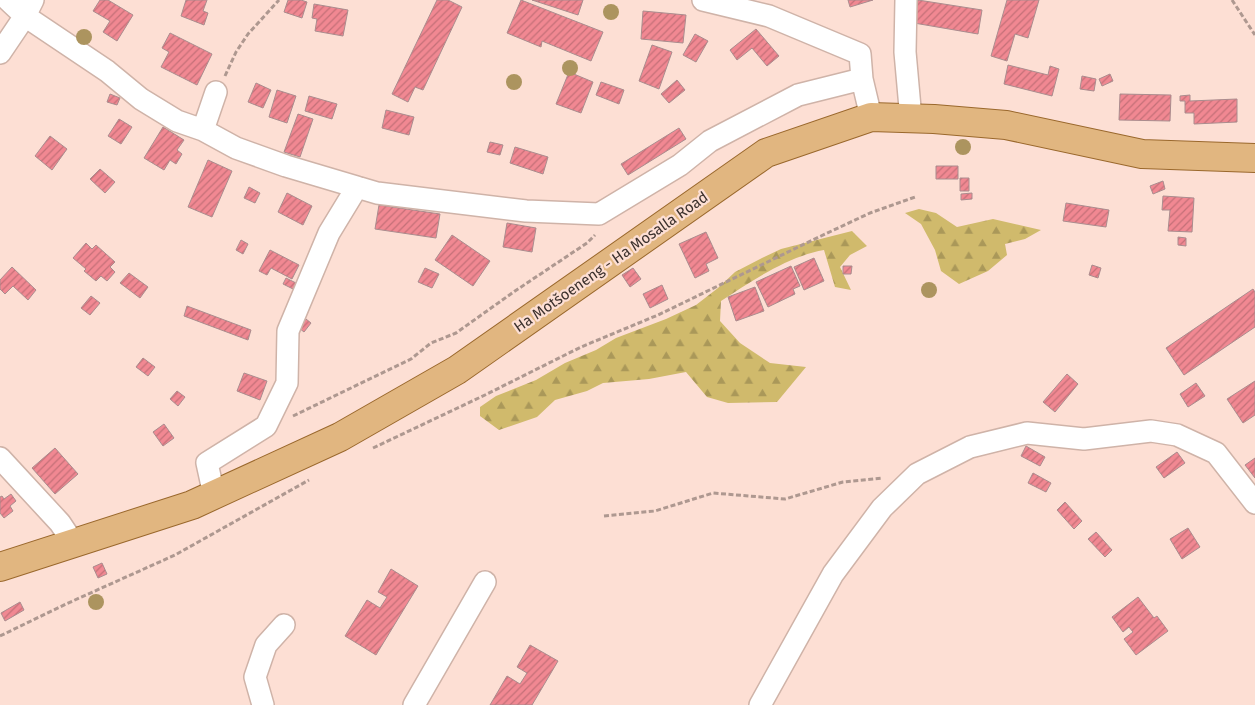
<svg xmlns="http://www.w3.org/2000/svg" width="1255" height="705" viewBox="0 0 1255 705" font-family="'Fira Sans',sans-serif">
<style>
.forest{fill:url(#forest-firs)}
.building{fill:url(#building-hatch);stroke:#aa8c8e}
.lines{fill:none;stroke-linecap:round;stroke-linejoin:round}
.minor-casing{stroke:#cfb3a8;stroke-width:24}
.major-casing{stroke:#9a682c;stroke-width:30}
.path{stroke:#ae9890;stroke-width:3;stroke-dasharray:5 2.5;stroke-linecap:butt}
.minor{stroke:#fff;stroke-width:21}
.major{stroke:#e1b680;stroke-width:28}
.tree{fill:#ac945f}
.labels{text-anchor:middle;dominant-baseline:central;stroke-width:4.5;stroke-linejoin:round;paint-order:stroke}
.street-label{font-size:15px;fill:#3c312d;stroke:#fddfd4}
</style>
<defs>
<pattern id="forest-firs" width="22" height="20" patternUnits="userSpaceOnUse" patternTransform="scale(1.25)"><rect width="22" height="20" fill="#d0ba6c"/><path d="M5 1l3.5 6h-7zM16 11l3.5 6h-7z" fill="#aa9859"/></pattern>
<pattern id="building-hatch" width="6" height="6" patternUnits="userSpaceOnUse" patternTransform="scale(1.25)"><rect width="6" height="6" fill="#f18892"/><path d="M-1 1l2-2M0 6l6-6M5 7l2-2" fill="none" stroke="#c47078"/></pattern>
</defs>
<rect width="100%" height="100%" fill="#fddfd4"/>
<path class="forest" d="M919,209L936,213L957,227L993,219L1041,230L1025,239L1005,244L1007,255L988,271L959,284L941,271L935,250L921,224L905,213Z
M852,231L867,246L850,255L840,267L851,290L835,287L824,250C789,256 751,281 721,301L720,321L740,343L770,363L806,367L777,402L728,403L707,397L686,372L649,379L603,383L587,391L555,400L537,417L499,430L480,416V407L496,396L536,380L565,363L596,350L616,338L666,319L696,305L718,288L735,272L762,258L781,249Z"/>
<path class="building" d="M100,0H108L133,15L117,41L103,32L110,21L93,11Z
M186,0H207L203,11L208,13L204,25L181,16Z
M288,0H301L307,2L302,18L284,12Z
M437,0H448L462,7L423,90L415,87L408,102L392,94Z
M521,0L603,32L591,61L542,41L541,47L507,33Z
M532,0H583L578,15Z
M848,0H873L850,7Z
M918,0L982,10L978,34L914,23Z
M1007,0H1039L1028,38L1015,34L1007,61L991,56Z
M314,4L348,10L343,36L315,31L317,19L312,18Z
M643,11L686,15L683,43L641,39Z
M756,29L779,56L767,66L752,48L737,60L730,50Z
M170,33L212,54L197,85L161,67L169,52L162,48Z
M695,34L708,41L696,62L683,55Z
M652,45L672,52L659,89L639,81Z
M1008,65L1048,75L1050,66L1059,69L1052,96L1004,84Z
M569,72L593,82L581,113L556,104Z
M1110,74L1113,81L1102,86L1099,79Z
M1082,76L1096,79L1094,91L1080,89Z
M677,80L685,90L669,103L661,94Z
M601,82L624,90L619,104L596,95Z
M256,83L271,90L263,108L248,102Z
M277,90L296,96L287,123L269,117Z
M110,94L120,98L117,105L107,102Z
M1120,94L1171,95L1170,121L1119,120Z
M1190,95V101L1237,99V122L1194,124V113H1185V101H1180V96Z
M309,96L337,104L332,119L305,111Z
M386,110L414,117L409,135L382,128Z
M298,114L313,119L300,157L284,152Z
M119,119L132,127L121,144L108,136Z
M163,127L184,140L177,150L182,154L176,164L170,160L164,170L144,158Z
M679,128L686,139L628,175L621,164Z
M50,136L67,149L52,170L35,156Z
M490,142L503,145L500,155L487,152Z
M515,147L548,157L543,174L510,163Z
M208,160L232,171L212,217L188,207Z
M936,166H958V179H936Z
M100,169L115,182L105,193L90,179Z
M960,178H969V191H960Z
M1163,181L1165,189L1153,194L1150,186Z
M249,187L260,193L255,203L244,198Z
M287,193L312,206L303,225L278,212Z
M972,193V199L961,200V194Z
M1163,196L1194,198L1192,232L1168,231L1170,210H1162Z
M1066,203L1109,210L1106,227L1063,221Z
M379,205L440,214L436,238L375,229Z
M507,223L536,228L532,252L503,247Z
M706,232L718,258L706,264L709,271L695,278L679,244Z
M452,235L490,261L473,286L435,260Z
M1178,237L1186,238V246L1178,245Z
M241,240L248,244L243,254L236,250Z
M86,243L92,249L96,245L115,262L110,267L115,272L107,281L101,276L96,281L84,271L86,269L73,258Z
M270,250L299,265L292,279L271,268L267,275L259,271Z
M814,258L824,281L804,290L794,267Z
M1092,265L1101,268L1098,278L1089,275Z
M791,266L800,286L793,289L795,294L768,307L756,282Z
M843,266H852L851,274H843Z
M12,267L36,290L28,300L13,286L5,294L0,289V280Z
M425,268L439,274L432,288L418,282Z
M633,268L641,279L630,287L622,275Z
M129,273L148,287L140,298L120,283Z
M286,278L296,283L293,289L283,284Z
M662,285L668,299L650,308L643,294Z
M755,287L764,311L736,321L728,297Z
M1253,289L1255,292V327L1184,375L1166,348Z
M91,296L100,303L90,315L81,308Z
M187,306L251,330L248,340L184,316Z
M306,319L311,323L304,332L299,328Z
M143,358L155,367L148,376L136,367Z
M244,373L267,381L260,400L237,391Z
M1067,374L1078,384L1055,412L1043,402Z
M1255,381V415L1243,423L1227,399Z
M1196,383L1205,396L1188,407L1180,394Z
M177,391L185,397L178,406L170,399Z
M164,424L174,438L163,446L153,432Z
M1026,446L1045,457L1040,466L1021,456Z
M55,448L78,474L55,494L32,468Z
M1177,452L1185,463L1164,478L1156,467Z
M1255,458V478L1245,465Z
M1033,473L1051,483L1046,492L1028,483Z
M11,494L16,501L10,506L13,511L4,518L0,513V497L2,496L4,499Z
M1065,502L1082,521L1074,529L1057,510Z
M1188,528L1200,547L1182,559L1170,539Z
M1096,532L1112,550L1105,557L1088,539Z
M102,563L107,574L98,578L93,567Z
M391,569L418,586L376,655L345,636L367,600L380,608L387,597L378,592Z
M1138,597L1154,618L1157,616L1168,631L1136,655L1124,639L1133,632L1129,627L1123,632L1112,617Z
M20,602L24,610L5,621L1,613Z
M530,645L558,661L532,705H490L507,676L520,684L527,673L517,667Z"/>
<g class="lines">
<defs>
<path id="minor" d="M8,0L25,16L107,71L141,99L177,121L203,130L236,148L286,166L377,193L526,211L599,214L680,165L710,141L798,95L862,79
M703,0L769,16L860,54L862,79L871,117
M906,0L905,52L911,119
M0,53L25,16L33,0
M203,130L216,92
M0,458L60,523L74,544
M214,495L207,463L266,426L287,383L288,331L329,233L357,187
M263,705L255,677L266,645L284,625
M414,705L485,582
M760,705L833,574L882,508L917,474L970,447L1027,433L1084,439L1151,431L1177,435L1216,453L1255,503"/>
<path id="major" d="M0,567L192,505L340,437L457,370L766,153L871,117L934,119L1006,125L1142,154L1255,158"/>
</defs>
<use href="#minor" class="minor-casing"/>
<use href="#major" class="major-casing"/>
<path class="path" d="M1232,0L1255,35
M225,76L236,52L248,34L279,0
M293,416L411,359L431,343L456,333L515,291L587,243L595,235
M373,448L485,395L581,347L658,315L821,236L870,213L915,197
M604,516L655,511L713,493L785,499L843,482L882,478
M0,636L66,604L175,555L309,480"/>
<use href="#minor" class="minor"/>
<use href="#major" class="major"/>
</g>
<g class="tree">
<circle cx="611" cy="12" r="8"/>
<circle cx="84" cy="37" r="8"/>
<circle cx="570" cy="68" r="8"/>
<circle cx="514" cy="82" r="8"/>
<circle cx="963" cy="147" r="8"/>
<circle cx="929" cy="290" r="8"/>
<circle cx="96" cy="602" r="8"/>
</g>
<g class="labels">
<g class="street-label">
<text transform="translate(611 262) rotate(-35)">Ha Motšoeneng - Ha Mosalla Road</text>
</g>
</g>
</svg>
